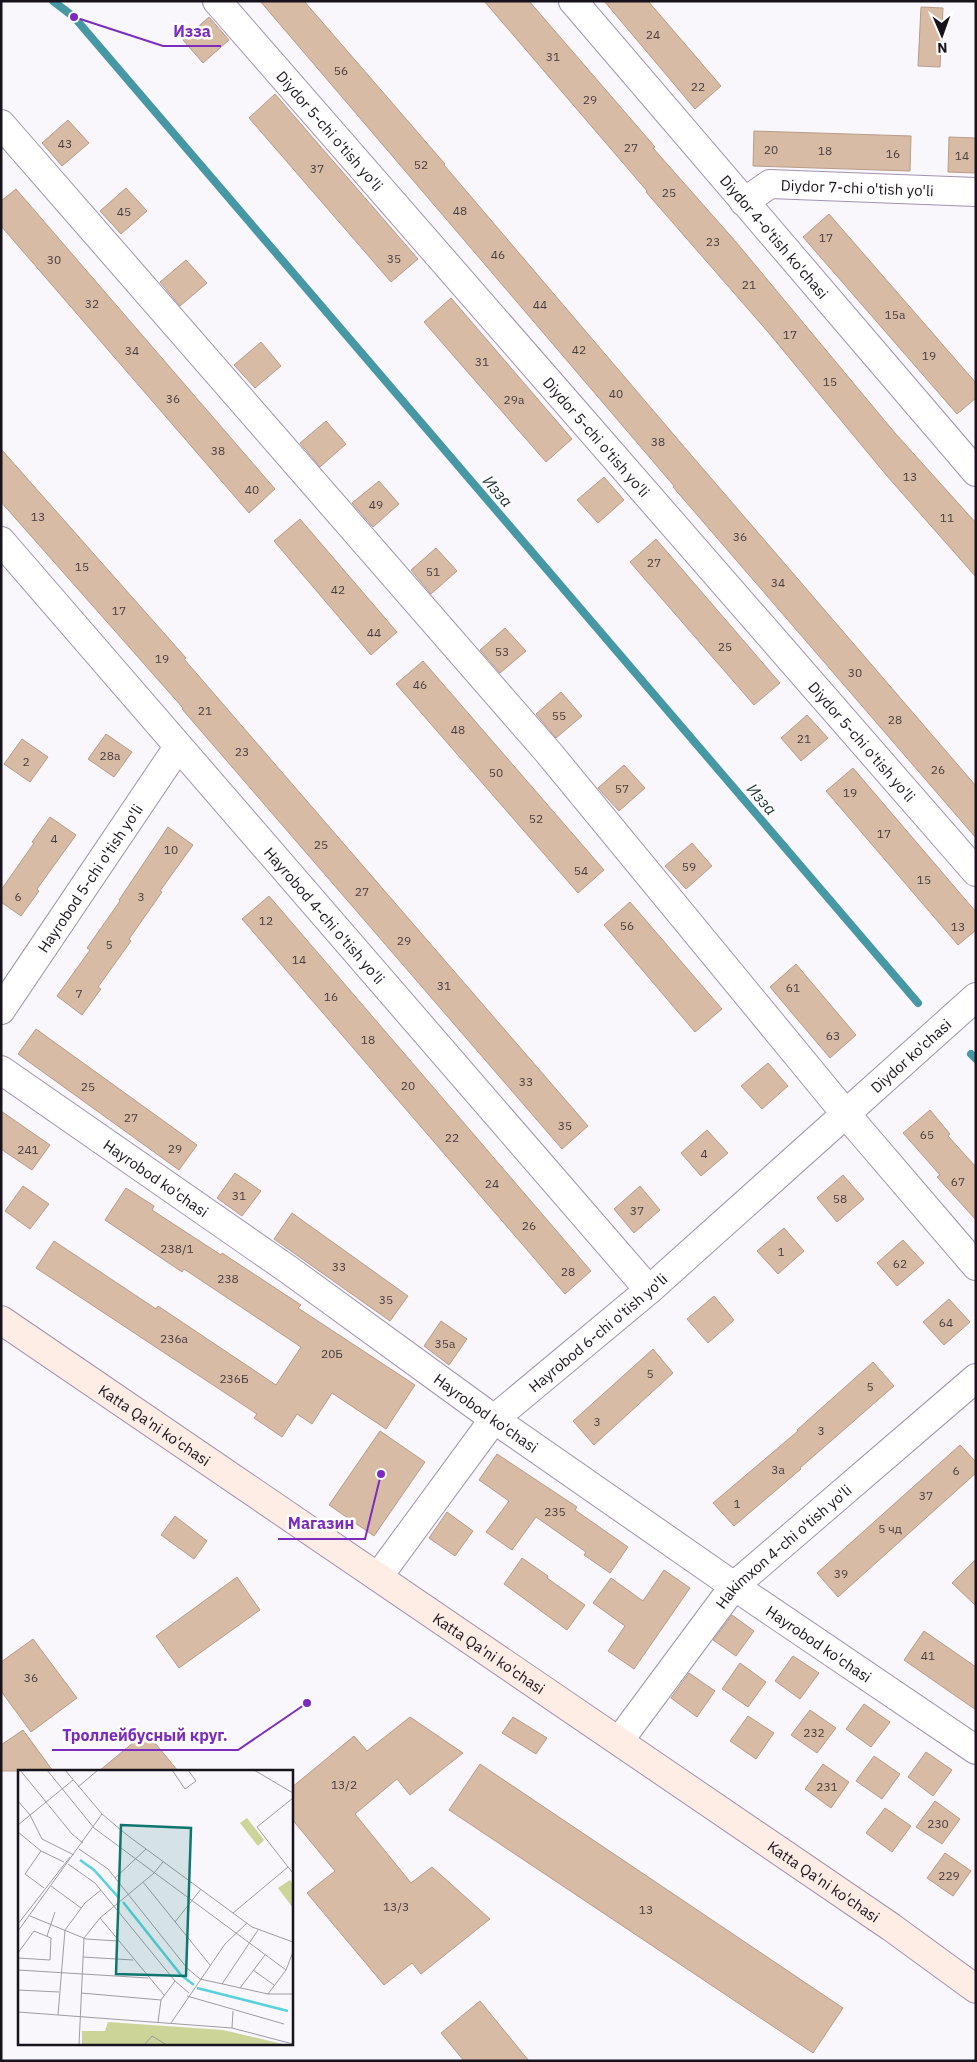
<svg xmlns="http://www.w3.org/2000/svg" width="977" height="2062" viewBox="0 0 977 2062" font-family="'IBM Plex Sans',sans-serif">
<style>
.lines{fill:none;stroke-linecap:round;stroke-linejoin:round}
.stream{stroke:#4698a4;stroke-width:8}
.building{fill:#d8bba5;stroke:#b89c87}
.street-casing{stroke:#a193b0;stroke-width:30}
.secondary-casing{stroke:#a193b0;stroke-width:30}
.street{stroke:#fff;stroke-width:28}
.secondary{stroke:#feede5;stroke-width:28}
.labels{text-anchor:middle;dominant-baseline:central;stroke-width:5;stroke-linejoin:round;paint-order:stroke}
.number-label{font-size:12px;fill:#473c3e}
.street-label{font-size:15px;fill:#17121c;stroke:#fff}
.water-label{font-size:16px;font-style:italic;fill:#1a2f32;stroke:#fff}
.inset-river{fill:none;stroke:#5ad2de;stroke-width:2.5}
.inset-road{fill:none;stroke:#9f9ba2;stroke-width:1}
.view{fill:#0f766e;fill-opacity:0.15;stroke:#0f766e;stroke-width:2.5}
.inset-edge{fill:none;stroke:#17121c;stroke-width:2.5}
.leader{fill:none;stroke:#7b2cbf;stroke-width:2}
.callout-dot{fill:#7b2cbf;stroke:#fff;stroke-width:2}
.callout-label{font-size:16px;text-anchor:middle;font-weight:bold;fill:#7b2cbf;stroke:#fff;stroke-width:5;stroke-linejoin:round;paint-order:stroke}
</style>
<rect width="100%" height="100%" fill="#f9f6fc"/>
<g class="lines">
<path class="stream" d="M53,1L74,17L918,1003
M971,1054L976,1059"/>
</g>
<path class="building" d="M260,1H304L445,164L444,165L680,442L976,786V838L673,487L674,486Z
M484,1H529L655,147L653,148L736,242L895,433L976,523V577L887,476L768,332L646,192L647,191Z
M604,1H648L721,86L695,109Z
M921,7L943,8L940,67L918,66Z
M209,17L229,40L203,63L183,40Z
M275,94L418,259L391,282L249,118Z
M68,120L89,143L62,166L42,143Z
M754,131L911,136L910,171L753,166Z
M949,137L976,138V173L948,172Z
M126,188L147,211L121,234L100,211Z
M16,189L275,489L249,513L1,226V201Z
M829,214L976,383V398L957,414L803,237Z
M186,260L207,283L180,306L160,282Z
M451,298L572,439L546,462L424,322Z
M261,342L281,366L255,388L234,365Z
M326,421L346,444L320,467L300,443Z
M1,449L186,658L184,659L588,1126L562,1149L182,709L183,708L1,502Z
M604,477L624,500L598,523L577,500Z
M379,481L399,504L373,527L352,503Z
M300,519L397,632L371,655L274,541Z
M656,539L780,683L754,705L630,562Z
M436,548L457,571L431,594L411,570Z
M505,628L526,651L500,673L480,650Z
M423,661L604,870L578,893L396,684Z
M561,692L582,716L556,738L536,714Z
M807,715L828,738L801,761L781,738Z
M106,734L132,752L114,777L88,759Z
M22,739L48,757L30,782L4,764Z
M624,765L645,788L619,811L598,788Z
M853,768L976,912V930L958,945L826,791Z
M50,817L76,835L37,889L39,891L21,916L1,902V890L34,843L32,842Z
M168,827L193,845L160,891L162,892L129,939L131,941L98,987L101,989L82,1015L57,996L90,950L87,948L120,901L119,900Z
M692,843L712,866L686,889L665,866Z
M269,896L591,1271L565,1294L242,919Z
M630,902L722,1009L695,1032L604,925Z
M796,964L856,1035L830,1058L770,987Z
M36,1029L197,1145L179,1170L18,1054Z
M768,1063L788,1086L762,1109L741,1086Z
M930,1110L950,1134L948,1136L976,1167V1220L937,1177L940,1175L903,1133Z
M1,1111L50,1145L32,1170L1,1149Z
M707,1130L728,1153L701,1176L681,1153Z
M235,1173L261,1191L242,1216L217,1198Z
M843,1175L864,1199L837,1222L817,1198Z
M23,1186L49,1204L30,1229L5,1211Z
M640,1186L660,1210L634,1233L614,1209Z
M126,1188L154,1206L152,1210L221,1255L222,1253L301,1305L298,1308L415,1385L386,1429L332,1393L312,1424L297,1414L282,1437L254,1418L257,1414L36,1268L54,1241L156,1309L158,1306L276,1385L301,1347L184,1269L182,1272L105,1220Z
M292,1213L408,1296L390,1321L274,1239Z
M784,1228L804,1251L778,1274L757,1251Z
M903,1240L924,1263L897,1286L877,1263Z
M714,1296L734,1320L708,1343L687,1319Z
M949,1299L970,1322L944,1345L923,1322Z
M441,1321L467,1339L449,1365L424,1346Z
M653,1349L673,1373L594,1445L573,1421Z
M873,1362L894,1386L800,1468L801,1469L734,1526L713,1503L798,1431L797,1430Z
M380,1431L425,1462L374,1536L329,1505Z
M960,1445L976,1462V1473L838,1597L817,1573Z
M497,1454L577,1507L575,1510L628,1547L610,1573L584,1555L586,1552L536,1517L512,1550L486,1532L509,1501L479,1480Z
M447,1512L473,1531L455,1556L429,1538Z
M175,1516L207,1541L194,1559L161,1535Z
M522,1558L548,1576L547,1578L585,1605L567,1630L504,1584Z
M976,1559V1606L952,1583Z
M664,1570L690,1588L634,1669L608,1651L625,1626L593,1603L611,1578L643,1601Z
M237,1577L260,1610L179,1668L156,1636Z
M732,1615L754,1631L736,1656L713,1640Z
M924,1631L976,1667V1710L904,1660Z
M33,1639L77,1698L31,1732L1,1691V1662Z
M793,1656L819,1673L800,1699L775,1681Z
M740,1663L766,1682L748,1707L722,1689Z
M689,1673L715,1691L697,1717L671,1698Z
M864,1704L890,1722L871,1747L846,1729Z
M810,1710L836,1728L817,1753L791,1735Z
M748,1716L774,1733L756,1759L730,1741Z
M410,1717L463,1753L410,1795L397,1779L355,1814L411,1883L432,1867L490,1919L421,1974L412,1963L384,1985L307,1893L335,1871L291,1818V1788L354,1736L367,1751Z
M513,1717L547,1738L536,1754L502,1733Z
M23,1730L53,1771H1V1745Z
M146,1732L178,1771H99Z
M926,1752L952,1770L933,1796L908,1777Z
M874,1756L900,1774L882,1799L856,1781Z
M480,1764L843,2008L813,2053L449,1810Z
M823,1764L849,1782L831,1808L805,1789Z
M935,1801L960,1819L942,1844L916,1827Z
M885,1808L911,1826L892,1852L866,1833Z
M945,1853L971,1871L953,1896L927,1878Z
M480,2001L529,2061H464L441,2033Z"/>
<g class="lines">
<defs>
<g id="street">
<path id="s1" d="M217,1L976,872"/>
<path id="s2" d="M573,1L976,472"/>
<path d="M1,124L548,752L845,1113L976,1266"/>
<path id="s3" d="M744,202L770,184L976,192"/>
<path id="s4" d="M1,541L649,1290"/>
<path id="s5" d="M1,1010L178,747"/>
<path id="s6" d="M1,1070L289,1270L494,1419L734,1586L976,1750"/>
<path id="s7" d="M378,1577L494,1419L649,1290L976,997"/>
<path id="s8" d="M619,1741L734,1586L976,1378"/>
</g>
<g id="secondary">
<path id="s9" d="M1,1320L891,1927L976,1989"/>
</g>
</defs>
<use href="#street" class="street-casing"/>
<use href="#secondary" class="secondary-casing"/>
<use href="#street" class="street"/>
<use href="#secondary" class="secondary"/>
</g>
<g class="labels">
<g class="number-label">
<text x="653" y="34">24</text>
<text x="553" y="56">31</text>
<text x="341" y="70">56</text>
<text x="698" y="86">22</text>
<text x="590" y="99">29</text>
<text x="65" y="143">43</text>
<text x="631" y="147">27</text>
<text x="771" y="149">20</text>
<text x="825" y="150">18</text>
<text x="893" y="153">16</text>
<text x="962" y="155">14</text>
<text x="421" y="164">52</text>
<text x="317" y="168">37</text>
<text x="669" y="192">25</text>
<text x="460" y="210">48</text>
<text x="124" y="211">45</text>
<text x="826" y="237">17</text>
<text x="713" y="241">23</text>
<text x="498" y="254">46</text>
<text x="394" y="258">35</text>
<text x="54" y="259">30</text>
<text x="749" y="284">21</text>
<text x="92" y="303">32</text>
<text x="540" y="304">44</text>
<text x="895" y="314">15a</text>
<text x="790" y="334">17</text>
<text x="579" y="349">42</text>
<text x="132" y="350">34</text>
<text x="929" y="355">19</text>
<text x="482" y="361">31</text>
<text x="830" y="381">15</text>
<text x="616" y="393">40</text>
<text x="173" y="398">36</text>
<text x="514" y="399">29a</text>
<text x="658" y="441">38</text>
<text x="218" y="450">38</text>
<text x="910" y="476">13</text>
<text x="252" y="489">40</text>
<text x="376" y="504">49</text>
<text x="38" y="516">13</text>
<text x="947" y="517">11</text>
<text x="740" y="536">36</text>
<text x="654" y="562">27</text>
<text x="82" y="566">15</text>
<text x="433" y="571">51</text>
<text x="778" y="582">34</text>
<text x="338" y="589">42</text>
<text x="119" y="610">17</text>
<text x="374" y="632">44</text>
<text x="725" y="646">25</text>
<text x="502" y="651">53</text>
<text x="162" y="658">19</text>
<text x="855" y="672">30</text>
<text x="420" y="684">46</text>
<text x="205" y="710">21</text>
<text x="559" y="715">55</text>
<text x="895" y="719">28</text>
<text x="458" y="729">48</text>
<text x="804" y="738">21</text>
<text x="242" y="751">23</text>
<text x="110" y="755">28a</text>
<text x="26" y="761">2</text>
<text x="938" y="769">26</text>
<text x="496" y="772">50</text>
<text x="622" y="788">57</text>
<text x="850" y="792">19</text>
<text x="536" y="818">52</text>
<text x="884" y="833">17</text>
<text x="54" y="838">4</text>
<text x="321" y="844">25</text>
<text x="171" y="849">10</text>
<text x="689" y="866">59</text>
<text x="581" y="870">54</text>
<text x="924" y="879">15</text>
<text x="362" y="891">27</text>
<text x="18" y="896">6</text>
<text x="141" y="896">3</text>
<text x="266" y="920">12</text>
<text x="627" y="925">56</text>
<text x="958" y="926">13</text>
<text x="404" y="940">29</text>
<text x="109" y="944">5</text>
<text x="299" y="959">14</text>
<text x="444" y="985">31</text>
<text x="793" y="987">61</text>
<text x="79" y="993">7</text>
<text x="331" y="996">16</text>
<text x="833" y="1035">63</text>
<text x="368" y="1039">18</text>
<text x="526" y="1081">33</text>
<text x="408" y="1085">20</text>
<text x="88" y="1086">25</text>
<text x="131" y="1117">27</text>
<text x="565" y="1125">35</text>
<text x="927" y="1134">65</text>
<text x="452" y="1137">22</text>
<text x="175" y="1148">29</text>
<text x="28" y="1149">241</text>
<text x="704" y="1153">4</text>
<text x="958" y="1181">67</text>
<text x="492" y="1183">24</text>
<text x="239" y="1195">31</text>
<text x="840" y="1198">58</text>
<text x="637" y="1210">37</text>
<text x="529" y="1225">26</text>
<text x="177" y="1248">238/1</text>
<text x="781" y="1251">1</text>
<text x="900" y="1263">62</text>
<text x="339" y="1266">33</text>
<text x="568" y="1271">28</text>
<text x="228" y="1278">238</text>
<text x="386" y="1299">35</text>
<text x="946" y="1322">64</text>
<text x="174" y="1338">236a</text>
<text x="445" y="1343">35a</text>
<text x="332" y="1353">20Б</text>
<text x="650" y="1373">5</text>
<text x="234" y="1378">236Б</text>
<text x="870" y="1386">5</text>
<text x="597" y="1421">3</text>
<text x="821" y="1430">3</text>
<text x="778" y="1469">3a</text>
<text x="956" y="1470">6</text>
<text x="926" y="1495">37</text>
<text x="737" y="1503">1</text>
<text x="555" y="1511">235</text>
<text x="890" y="1528">5 чд</text>
<text x="841" y="1573">39</text>
<text x="928" y="1655">41</text>
<text x="31" y="1677">36</text>
<text x="814" y="1732">232</text>
<text x="344" y="1784">13/2</text>
<text x="827" y="1786">231</text>
<text x="938" y="1823">230</text>
<text x="949" y="1875">229</text>
<text x="396" y="1906">13/3</text>
<text x="646" y="1909">13</text>
</g>
<g class="street-label">
<text stroke="none"><textPath href="#s1" startOffset="172">Diydor 5-chi o'tish yo'li</textPath></text>
<text stroke="none"><textPath href="#s3" startOffset="119">Diydor 7-chi o'tish yo'li</textPath></text>
<text stroke="none"><textPath href="#s2" startOffset="310">Diydor 4-o'tish ko'chasi</textPath></text>
<text stroke="none"><textPath href="#s1" startOffset="578">Diydor 5-chi o'tish yo'li</textPath></text>
<text stroke="none"><textPath href="#s1" startOffset="982">Diydor 5-chi o'tish yo'li</textPath></text>
<text stroke="none"><textPath href="#s5" startOffset="159">Hayrobod 5-chi o'tish yo'li</textPath></text>
<text stroke="none"><textPath href="#s4" startOffset="495">Hayrobod 4-chi o'tish yo'li</textPath></text>
<text stroke="none"><textPath href="#s7" startOffset="749">Diydor ko'chasi</textPath></text>
<text stroke="none"><textPath href="#s6" startOffset="189">Hayrobod ko'chasi</textPath></text>
<text stroke="none"><textPath href="#s7" startOffset="331">Hayrobod 6-chi o'tish yo'li</textPath></text>
<text stroke="none"><textPath href="#s6" startOffset="594">Hayrobod ko'chasi</textPath></text>
<text stroke="none"><textPath href="#s9" startOffset="186">Katta Qa'ni ko'chasi</textPath></text>
<text stroke="none"><textPath href="#s8" startOffset="256">Hakimxon 4-chi o'tish yo'li</textPath></text>
<text stroke="none"><textPath href="#s6" startOffset="999">Hayrobod ko'chasi</textPath></text>
<text stroke="none"><textPath href="#s9" startOffset="591">Katta Qa'ni ko'chasi</textPath></text>
<text stroke="none"><textPath href="#s9" startOffset="996">Katta Qa'ni ko'chasi</textPath></text>
</g>
<g class="water-label">
<text transform="translate(498 491) rotate(49)">Изза</text>
<text transform="translate(762 799) rotate(49)">Изза</text>
</g>
</g>
<g transform="translate(18 1770)">
<rect width="275" height="275" fill="#f9f6fc"/>
<path d="M229,48L246,70L240,76L222,53ZM272,110L275,115V138L260,118ZM90,252L205,260L269,275H64V261H87Z" fill="#ccd497"/>
<path class="inset-river" d="M62,90L76,100L101,128M105,132L163,205L176,215M179,218L270,241"/>
<path class="inset-road" d="M2,0L54,64L65,73M29,0L76,58L268,200M47,0L84,44L109,65L234,157L275,172M154,0L167,19L178,11L170,0M236,0L275,23M60,17L80,0M0,31L12,45L24,69L56,85M0,55L55,10M0,62L23,81L46,92M61,79L90,99L169,198L182,209L250,224H275M23,81L7,104L26,118M50,94L77,113L157,211L171,223M270,97L239,57L275,28M97,108L128,79M125,112L192,195M33,116L63,138M215,143L270,97L275,103M12,146L68,169L100,171M82,148L146,225M157,152L183,119M0,154L52,87M0,161L84,44M29,166L37,142M0,183L16,161L33,168L32,190L0,188M65,187L115,190M0,200L130,208M235,200L256,215M204,214L240,160M222,218L247,185M0,220L41,222M63,223L143,230M250,224L268,200L275,182M169,226L266,254M0,242L214,258L275,274M40,245L47,160L67,133L83,120M140,252L143,230L157,211M153,253L207,174L229,153M214,258L215,241M61,275L66,168L82,148L136,103L145,92M126,275L134,266L149,275"/>
<path class="view" d="M103,55L173,58L168,206L98,204Z"/>
<rect width="275" height="275" class="inset-edge"/>
</g>
<path class="leader" d="M74 17L163 46H221M381 1474L365 1539H278M307 1703L238 1750H52"/>
<g class="callout-dot">
<circle cx="74" cy="17" r="5"/>
<circle cx="381" cy="1474" r="5"/>
<circle cx="307" cy="1703" r="5"/>
</g>
<g class="callout-label">
<text x="192" y="37">Изза</text>
<text x="321" y="1529">Магазин</text>
<text x="145" y="1741">Троллейбусный круг.</text>
</g>
<rect width="977" height="2062" fill="none" stroke="#17121c" stroke-width="5"/>
<g transform="translate(942 35) rotate(178)" stroke="#ffffff" stroke-width="4" paint-order="stroke">
<path d="M0-4L9 19L0 12L-9 19Z" fill="#17121c"/>
<text y="-8" font-size="14" font-weight="bold" text-anchor="middle" fill="#17121c">N</text>
</g>
</svg>
